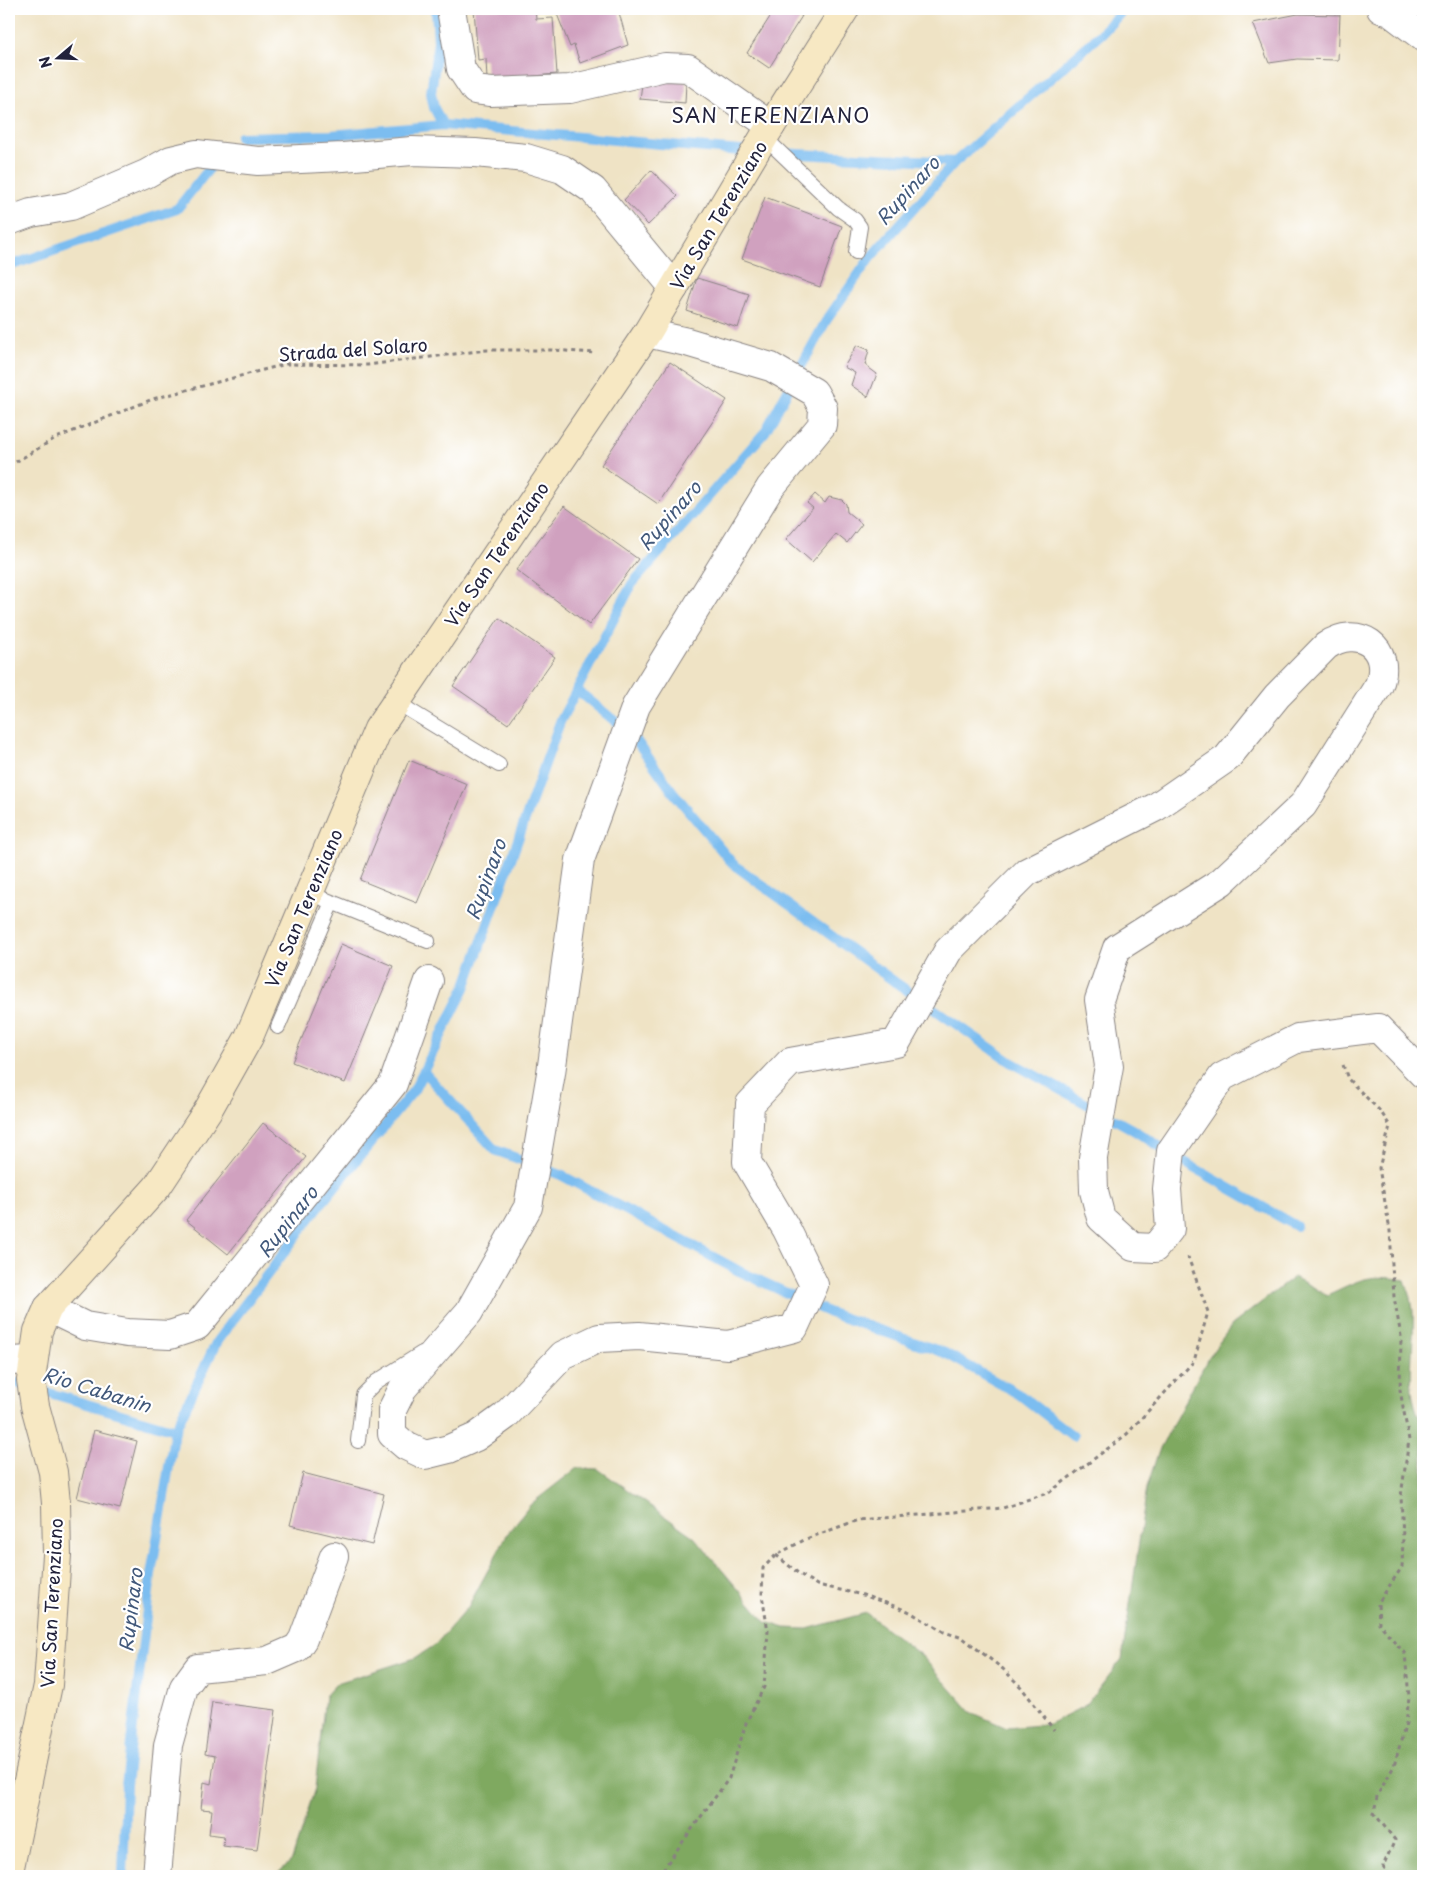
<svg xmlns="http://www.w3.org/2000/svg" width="1432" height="1885" viewBox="0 0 1432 1885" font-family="'Playpen Sans',sans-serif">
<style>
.forest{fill:#7fa960;stroke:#50664e}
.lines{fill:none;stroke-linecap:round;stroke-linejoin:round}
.stream{stroke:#7bbdf0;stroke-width:10}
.building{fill:#d0a1bf}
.lane-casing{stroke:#888280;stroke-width:16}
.street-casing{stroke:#888280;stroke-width:30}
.secondary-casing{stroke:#888280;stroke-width:30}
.path{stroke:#888280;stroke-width:3;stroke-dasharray:4 4;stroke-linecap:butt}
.lane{stroke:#fff;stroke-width:14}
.street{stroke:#fff;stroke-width:28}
.secondary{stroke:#f7e8c3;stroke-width:28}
.labels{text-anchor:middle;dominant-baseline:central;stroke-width:4.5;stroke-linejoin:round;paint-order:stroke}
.street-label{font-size:18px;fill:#22223b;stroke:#fff}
.water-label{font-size:19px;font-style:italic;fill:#41587a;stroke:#fff}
.quarter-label{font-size:20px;letter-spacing:1px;fill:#22223b;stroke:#fff}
</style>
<rect width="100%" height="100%" fill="#fff"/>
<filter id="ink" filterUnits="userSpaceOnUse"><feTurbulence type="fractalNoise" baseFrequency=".02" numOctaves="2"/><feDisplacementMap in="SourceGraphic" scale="10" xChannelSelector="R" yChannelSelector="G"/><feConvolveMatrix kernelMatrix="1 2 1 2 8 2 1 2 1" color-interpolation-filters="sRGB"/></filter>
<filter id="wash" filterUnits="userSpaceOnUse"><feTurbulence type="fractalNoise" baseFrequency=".0096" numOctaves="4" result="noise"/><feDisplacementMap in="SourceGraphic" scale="20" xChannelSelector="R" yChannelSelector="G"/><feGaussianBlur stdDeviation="1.12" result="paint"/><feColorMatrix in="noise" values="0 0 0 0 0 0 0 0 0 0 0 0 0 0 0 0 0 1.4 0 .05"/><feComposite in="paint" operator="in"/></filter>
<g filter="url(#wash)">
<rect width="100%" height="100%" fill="#efe3c5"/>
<path class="forest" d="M1294,1277L1327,1295C1360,1280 1367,1273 1405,1280C1407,1287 1411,1295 1412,1303C1418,1340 1401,1391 1423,1423V1876H271L277,1874L292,1860L315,1788L325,1696L337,1683L415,1658L435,1645L468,1607L508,1533L531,1504L577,1468L598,1469L694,1537L766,1622L785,1628L807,1629L866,1613L922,1656L971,1712L1007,1728L1049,1724L1086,1705L1122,1659L1147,1487L1159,1450L1208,1358L1232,1325Z"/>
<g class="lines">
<path class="stream" d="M436,9L438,42L431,93L434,108L443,125
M240,137L331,135L443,125L752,152
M779,153L955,162
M9,266L177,209L209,169
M577,690L633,736L673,792L733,864L895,982L1011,1062L1130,1128L1191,1166L1296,1226
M424,1072L495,1150L561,1175L739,1271L830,1313L945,1353L1020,1395L1073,1436
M9,1381L175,1430
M123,1876L126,1785L151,1575L175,1430L217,1341L320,1205L414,1090L465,988L560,722L632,584L765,432L826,321L870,258L955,162L1101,34L1124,9"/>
</g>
<g id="blocks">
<path class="building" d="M474,9H535L536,19L553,18L557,74L487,80L486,59L478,60Z
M555,9H618L628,45L580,63L574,45L570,47Z
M775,9H790L802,16L769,68L747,53Z
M1298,14L1340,15L1338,60L1297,59L1269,63L1253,23Z
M643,77L686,82L685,103L640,99Z
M651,170L678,196L648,225L624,200Z
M765,197L842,226L820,287L742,259Z
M697,278L749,294L738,328L687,311Z
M857,345L869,350L865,365L877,374L868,397L851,385L855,373L844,367Z
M670,362L727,400L658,504L601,465Z
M815,494L825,503L829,497L842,500L846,504L847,512L862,524L847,543L836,534L812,562L786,539L813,508L807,503Z
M564,506L638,559L589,625L516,570Z
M499,618L555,657L508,724L453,686Z
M409,760L467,784L417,903L360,880Z
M341,944L393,966L345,1083L292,1062Z
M263,1123L306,1157L228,1254L186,1220Z
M94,1430L137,1441L120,1509L77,1498Z
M303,1473L384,1494L372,1545L290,1525Z
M212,1702L276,1710L257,1850L223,1846L224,1836L209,1834L212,1810L201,1809L204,1782L211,1784L215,1756L205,1754Z"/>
</g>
</g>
<g filter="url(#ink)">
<use href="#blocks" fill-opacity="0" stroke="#888280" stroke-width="1"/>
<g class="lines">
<defs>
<path id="lane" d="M764,137L838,208L855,220L860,227L856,252
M396,702L499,765
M324,899L428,941
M278,1027L332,902
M358,1441L363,1395L376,1382L422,1353"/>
<path id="street" d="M451,9L461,69L475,90L491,92L570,89L665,67L688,68L771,126
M1381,9L1390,12L1423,37
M9,221L31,213L71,206L146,174L171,160L196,154L258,161L343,157L412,151L475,153L526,158L562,169L593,190L674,288
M647,333L687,342L771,367L814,392L823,408L822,425L770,488L636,706L580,860L551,1073L528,1207L469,1312L403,1388L392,1410V1434L406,1446L425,1455L449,1449L476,1437L505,1416L563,1355L599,1338L639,1336L728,1345L794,1328L814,1285L787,1230L747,1162L750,1104L790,1062L896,1043L948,951L1027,872L1156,807L1227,758L1277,696L1326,646C1358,623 1393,648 1379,685L1303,805L1221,882L1117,948L1099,1000L1109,1066L1093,1158L1094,1191L1101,1218L1133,1247L1155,1248L1170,1229L1167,1189L1171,1151L1222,1077L1298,1038L1378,1028L1423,1074
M48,1308L85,1326L127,1333L170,1335L197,1326L393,1084L429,981
M9,1361L33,1360
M157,1876L168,1745L184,1687L198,1668L267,1661L297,1648L303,1639L334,1556"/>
<path id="secondary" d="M9,1872L48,1685L57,1555L56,1503L53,1472L35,1406L31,1380L38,1331L48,1308L157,1187L208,1110L249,1037L378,729L647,333L764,137L845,9"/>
</defs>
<use href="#lane" class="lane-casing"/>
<use href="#street" class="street-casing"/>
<use href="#secondary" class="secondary-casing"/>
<path class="path" d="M9,466L54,439L153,399L286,364L368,365L487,350H552L595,353
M1343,1065L1348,1079L1381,1112L1390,1126L1379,1168L1390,1231L1394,1297L1401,1336L1400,1390L1409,1440L1401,1496L1403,1537L1402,1567L1378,1603L1379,1623L1405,1654L1409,1697L1406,1723L1394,1766L1377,1796L1374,1813L1395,1840L1383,1866L1390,1876
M776,1555L798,1573L817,1585L863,1595L886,1603L908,1611L944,1632L963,1638L1003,1669L1021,1687L1054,1730
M658,1876L729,1778L746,1723L764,1687L768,1631L762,1595L763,1568L776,1555L806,1539L858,1520L1003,1508L1050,1492L1127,1434L1194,1361L1208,1312L1188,1257"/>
<use href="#lane" class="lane"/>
<use href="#street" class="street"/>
<use href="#secondary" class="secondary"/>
</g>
</g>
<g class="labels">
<g class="street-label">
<text transform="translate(718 215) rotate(-59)">Via San Terenziano</text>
<text transform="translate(353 349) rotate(-4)">Strada del Solaro</text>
<text transform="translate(496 554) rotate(-56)">Via San Terenziano</text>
<text transform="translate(303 908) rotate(-67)">Via San Terenziano</text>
<text transform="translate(51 1603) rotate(-87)">Via San Terenziano</text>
</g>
<g class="water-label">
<text transform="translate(907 190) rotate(-48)">Rupinaro</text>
<text transform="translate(669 515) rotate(-49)">Rupinaro</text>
<text transform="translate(485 879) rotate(-70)">Rupinaro</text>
<text transform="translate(287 1221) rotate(-52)">Rupinaro</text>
<text transform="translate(97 1389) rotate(17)">Rio Cabanin</text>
<text transform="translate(130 1610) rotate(-83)">Rupinaro</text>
</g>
<g class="quarter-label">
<text x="771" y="115">SAN TERENZIANO</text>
</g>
</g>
<rect width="1432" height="1885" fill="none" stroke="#fff" stroke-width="30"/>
<g transform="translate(58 58) rotate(251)" stroke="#ffffff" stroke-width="4" paint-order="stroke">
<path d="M0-4L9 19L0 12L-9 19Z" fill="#22223b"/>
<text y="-8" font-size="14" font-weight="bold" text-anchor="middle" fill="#22223b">N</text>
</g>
</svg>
